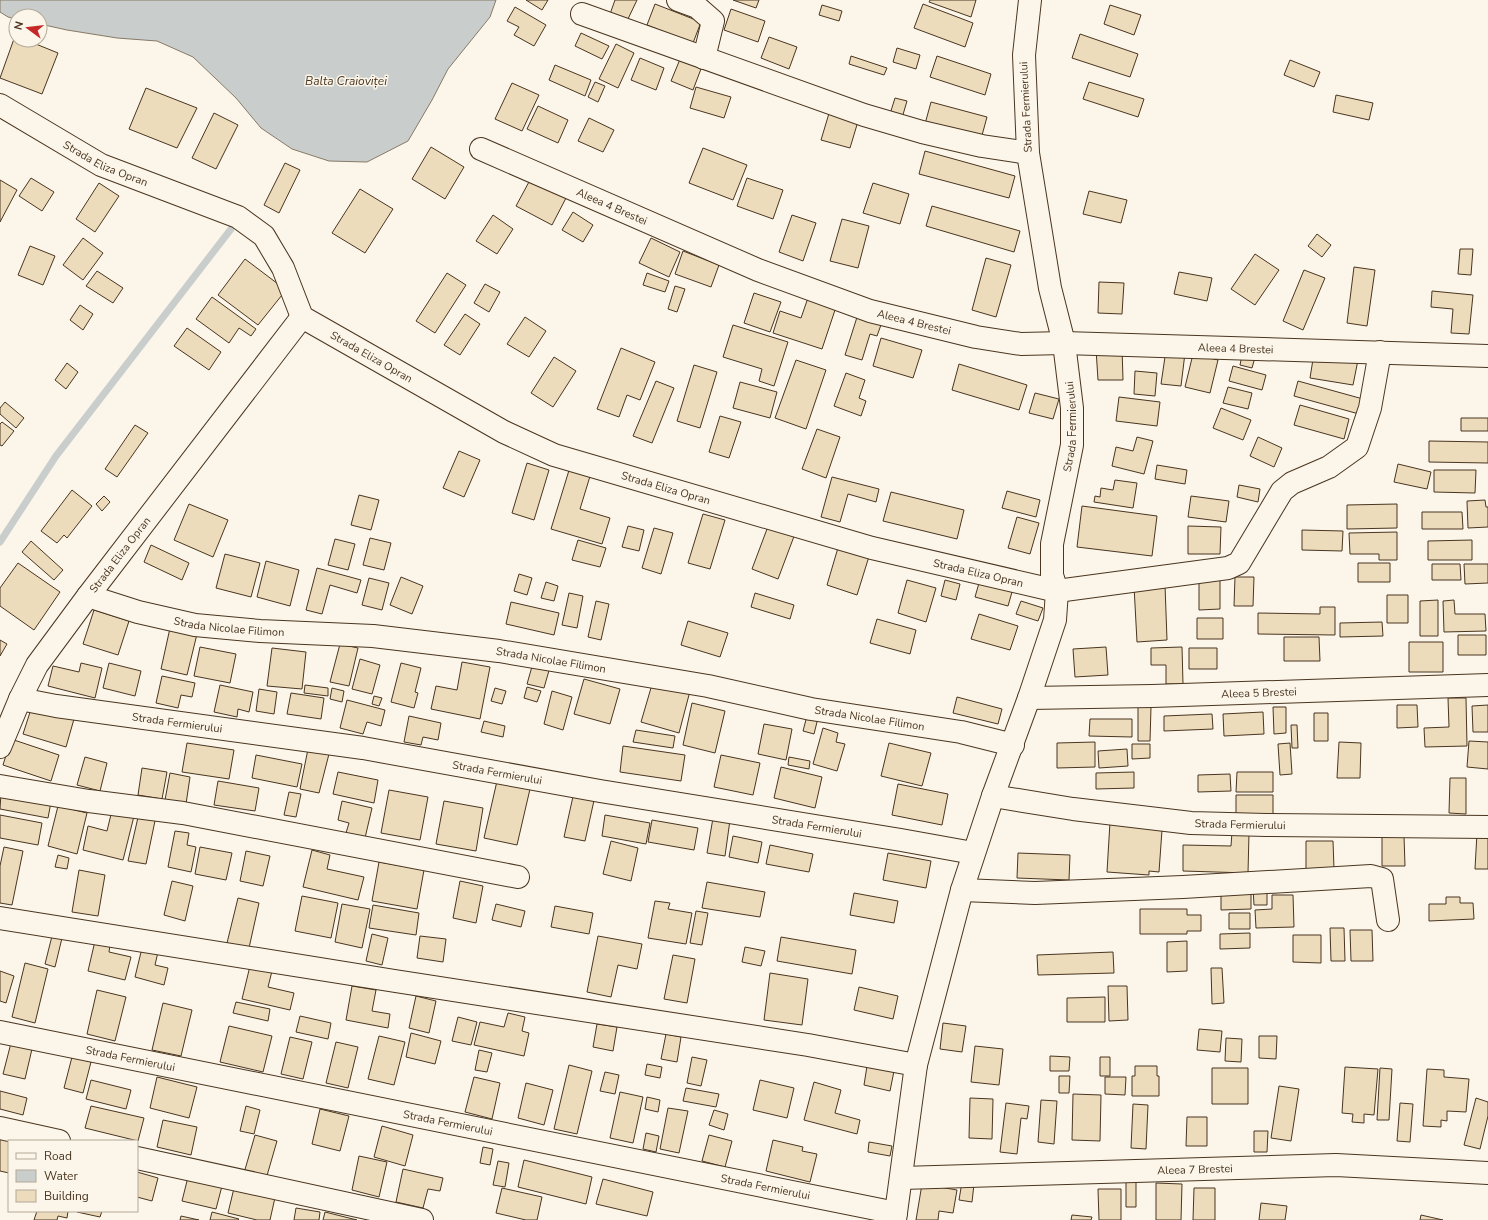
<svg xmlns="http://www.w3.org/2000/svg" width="1488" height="1220" viewBox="0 0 1488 1220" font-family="'Nunito Sans',sans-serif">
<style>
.water{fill:#c9cecd;stroke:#887966}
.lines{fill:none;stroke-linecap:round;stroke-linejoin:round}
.stream{stroke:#c9cecd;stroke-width:7}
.building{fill:#ecdcbc;stroke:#4a3520}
.minor-casing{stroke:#4a3520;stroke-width:24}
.minor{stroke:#fbf6e9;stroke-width:22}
.labels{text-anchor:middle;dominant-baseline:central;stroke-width:3;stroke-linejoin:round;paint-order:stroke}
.street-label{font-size:11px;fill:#4a3520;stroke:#fbf6e9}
.water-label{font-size:12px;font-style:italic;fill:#4a3520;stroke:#fbf6e9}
</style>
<rect width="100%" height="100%" fill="#fbf6e9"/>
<path class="water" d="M0,0H496L490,17L448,69L432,100L408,141L367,162L329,161L292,149L261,128L236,98L193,57L157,41L117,38L67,30L40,24V16H16V19L8,17L0,12Z"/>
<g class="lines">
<path class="stream" d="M0,542L56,456L231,229"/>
</g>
<path class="building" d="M526,0H548L542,10Z
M615,0H637L627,21L610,14Z
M733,0H759L756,8Z
M930,0H976L971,17L929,2Z
M655,4L701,22L693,43L647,25Z
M923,4L973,23L965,47L914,28Z
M822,5L842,11L839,21L819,15Z
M1110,5L1141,15L1134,35L1104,24Z
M515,7L546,25L534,46L514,35L519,27L507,21Z
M731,9L765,21L758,42L724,30Z
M581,33L609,46L602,59L575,46Z
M1080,34L1138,54L1130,77L1072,58Z
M15,36L16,40H26L58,53L42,94L0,78Z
M769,37L797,47L789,69L761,58Z
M616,44L634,53L618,88L599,79Z
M897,48L920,55L916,69L893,62Z
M683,52L704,61L693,90L671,81Z
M851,56L887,68L884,75L849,64Z
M937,56L991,74L985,95L930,77Z
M640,58L664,68L656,90L631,80Z
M1290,60L1320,72L1314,87L1284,75Z
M555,65L591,80L585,96L549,80Z
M595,82L605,86L598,102L588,97Z
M1089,82L1144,99L1138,117L1083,99Z
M512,83L539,95L522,131L495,119Z
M696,87L731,97L724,118L690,108Z
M146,88L197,108L177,148L129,129Z
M1336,95L1373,103L1369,120L1333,112Z
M895,98L907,101L902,118L890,114Z
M931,102L987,117L981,139L925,124Z
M538,106L568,120L558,143L527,129Z
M830,110L859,118L850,148L821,140Z
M214,113L238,125L216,169L192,158Z
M589,118L614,130L603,152L578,141Z
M431,147L464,167L445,199L412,179Z
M703,148L747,165L733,200L689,183Z
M925,151L1015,176L1009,198L919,174Z
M285,163L300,170L279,213L264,205Z
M31,178L54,192L42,211L19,196Z
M747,178L783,190L773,219L737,206Z
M0,180L17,190L0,222Z
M530,180L566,198L552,225L516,206Z
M99,183L119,196L95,232L76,219Z
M873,183L909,194L900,224L863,213Z
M360,189L393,209L365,253L332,233Z
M1089,191L1127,200L1121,223L1083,214Z
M932,206L1020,231L1014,252L926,226Z
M573,212L593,225L583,242L562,230Z
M493,215L513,229L497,254L476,241Z
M792,215L816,223L803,261L779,252Z
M842,219L869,226L858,268L830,261Z
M1317,234L1331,245L1322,257L1308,246Z
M83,238L103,253L83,280L63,265Z
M651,238L680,252L669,277L639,263Z
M30,246L55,256L43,285L18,275Z
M1460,249H1473L1471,275L1458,274Z
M683,251L719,265L711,287L675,274Z
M1255,254L1279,270L1255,305L1231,289Z
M986,258L1011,265L996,317L972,310Z
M245,259L286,290L258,325L218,295Z
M1354,267L1375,270L1367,326L1347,323Z
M1304,270L1325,278L1303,330L1283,321Z
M97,271L123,288L113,303L86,286Z
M1179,272L1212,278L1207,301L1174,294Z
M447,273L466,285L435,333L416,321Z
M647,273L669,281L665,292L643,285Z
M1099,282L1124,283L1122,314L1098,313Z
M485,284L500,292L489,312L474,303Z
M675,286L685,289L677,312L668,309Z
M1432,291L1473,295L1469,334L1451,333L1453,309L1431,307Z
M810,292L838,301L822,349L773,333L780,311L801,318Z
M754,293L781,302L770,332L744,323Z
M212,297L256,329L251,336L239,328L229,343L196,319Z
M80,305L93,314L83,330L70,320Z
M465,314L480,324L460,355L444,345Z
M858,314L882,322L877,336L870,334L862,360L845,355Z
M525,317L546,331L529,357L507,344Z
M733,325L788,342L774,386L759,381L762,369L723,357Z
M187,328L221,352L209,370L174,346Z
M881,338L922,350L913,378L873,366Z
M621,348L655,362L640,400L627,395L619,417L597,409Z
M1122,348L1123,380H1098L1096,349Z
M1166,350L1185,353L1181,386L1161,384Z
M1243,350L1256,354L1252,368L1240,365Z
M1314,353L1358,360L1353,385L1310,378Z
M1193,354L1218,360L1210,393L1185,387Z
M554,357L576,371L553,407L531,393Z
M796,360L826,370L806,429L775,418Z
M67,363L78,372L66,389L55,380Z
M959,364L1027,385L1019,410L952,390Z
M694,365L717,372L700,428L677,421Z
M1233,366L1266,375L1262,390L1229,381Z
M1135,371L1157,373L1155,396L1134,394Z
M846,373L865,380L859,398L866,401L861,416L834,406Z
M656,381L674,388L652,443L633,436Z
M1298,381L1363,399L1359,414L1294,396Z
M740,382L777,392L770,418L733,408Z
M1228,387L1252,393L1248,409L1223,403Z
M1035,393L1059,399L1053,419L1029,413Z
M1119,397L1160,402L1157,426L1116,421Z
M5,402L24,418L16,428L0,414V408Z
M1300,405L1349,419L1344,439L1294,425Z
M1221,408L1251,420L1243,440L1213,428Z
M720,416L741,422L729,458L709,452Z
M1461,418H1488V431H1461Z
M2,422L14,431L2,446L0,445V424Z
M135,425L148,433L117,477L105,469Z
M817,429L840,437L826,478L802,469Z
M1137,437L1153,441L1144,474L1112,466L1116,447L1133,451Z
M1258,437L1282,448L1274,467L1250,456Z
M1429,441L1488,442V463L1429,462Z
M459,451L480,460L464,497L443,488Z
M527,463L549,470L534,520L512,513Z
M1398,464L1431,472L1427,489L1394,482Z
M1157,465L1187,470L1185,484L1155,479Z
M570,467L591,473L580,509L610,518L602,544L551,529Z
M1434,470H1476L1475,493L1434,492Z
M832,477L879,489L876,502L848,494L840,522L821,517Z
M1115,480L1137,483L1133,508L1094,502L1095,496L1100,497L1101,488L1113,490Z
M1239,485L1260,489L1258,502L1237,497Z
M72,490L92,506L67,538L64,535L57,543L41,531Z
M1007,491L1040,500L1036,517L1002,508Z
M891,492L964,510L957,539L883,521Z
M359,495L379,500L371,530L351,525Z
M104,496L110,502L102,511L96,504Z
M1191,496L1229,501L1226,522L1188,517Z
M1485,500L1486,507H1488V527L1468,528L1467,501Z
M189,504L228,520L213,557L174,540Z
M1397,504V528L1347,529V505Z
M1082,506L1157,516L1152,556L1077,547Z
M1422,512H1462L1463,529H1422Z
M703,514L725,520L710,569L688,563Z
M1017,517L1039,523L1030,554L1008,548Z
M770,521L796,531L778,579L752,569Z
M628,526L644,530L639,551L622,547Z
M1188,526L1221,527L1220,554H1188Z
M654,528L673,533L661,574L642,568Z
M1302,530L1343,531L1342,551L1302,550Z
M1397,532V560H1379V554H1350L1349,533Z
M370,538L391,543L384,570L363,565Z
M335,539L355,544L348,570L328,565Z
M578,540L606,548L600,567L572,560Z
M1472,540V560H1428V541Z
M31,541L63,570L54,580L22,552Z
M840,541L871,550L857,595L827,585Z
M151,545L189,563L182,580L144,562Z
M225,554L260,563L251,597L216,588Z
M266,561L299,570L290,606L257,597Z
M18,563L60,592L34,630L0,606V588Z
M1358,563H1390V582H1358Z
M1432,564H1460L1461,580H1432Z
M1464,564H1488V583L1465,584Z
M317,568L361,580L357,593L330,585L322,614L306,610Z
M519,574L532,578L527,595L514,591Z
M981,576L1014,585L1008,606L975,597Z
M401,577L423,586L412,614L390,605Z
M1235,577H1254L1253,606H1234Z
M369,578L389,583L382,610L362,605Z
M1199,579H1220V609L1199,610Z
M907,580L936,588L926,622L898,613Z
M945,580L960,584L956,600L941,596Z
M546,582L558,586L554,601L541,598Z
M1165,585L1167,640L1137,642L1134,586Z
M569,593L583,596L577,628L562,625Z
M755,593L794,605L790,619L751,607Z
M1387,595H1408V623H1387Z
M1438,600V636H1420V601Z
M1454,600L1455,614H1485L1486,631L1444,632L1443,601Z
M596,601L609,604L601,640L588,637Z
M1021,601L1043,608L1038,621L1016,614Z
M511,602L559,613L554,635L506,624Z
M1320,607H1335V635L1258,634V613L1320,614Z
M94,610L129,621L118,655L83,644Z
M979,614L1018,626L1010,650L971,639Z
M1197,618H1223V639H1197Z
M877,619L916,630L910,654L870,643Z
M688,621L728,633L720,657L681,645Z
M1382,622L1383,636L1340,637V623Z
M170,628L197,634L187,675L161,669Z
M1458,635H1486V655H1458Z
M1284,637H1319L1320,661H1284Z
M0,640L7,644L0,656Z
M1409,642H1443V672H1409Z
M340,644L358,648L349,686L330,682Z
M200,647L236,654L230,683L194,676Z
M1106,647L1108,675L1075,677L1073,649Z
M1182,647L1183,684H1166V665H1151V648Z
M272,648L306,652L302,689L267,686Z
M1189,648H1217V669H1189Z
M360,659L380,665L372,694L352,689Z
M462,662L490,667L480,719L431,709L436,686L457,690Z
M81,663L102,668L95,698L48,686L53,666L79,672Z
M109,663L141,671L135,696L103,688Z
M401,663L421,668L415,692L418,693L414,708L391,702Z
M533,663L550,667L544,688L527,684Z
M162,676L195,683L192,697L181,695L178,708L156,703Z
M584,679L620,689L610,724L574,714Z
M653,681L690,691L679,733L641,722Z
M220,685L253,692L249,712L238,709L237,717L214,712Z
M305,685L328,688V696L304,693Z
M527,687L541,691L537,702L524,698Z
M332,688L344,691L342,702L330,699Z
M495,688L506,691L502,704L491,701Z
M259,689L277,692L274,714L256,711Z
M552,691L572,697L563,730L544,724Z
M291,693L324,698L321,719L287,714Z
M374,696L382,698L379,706L372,704Z
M957,697L1002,709L998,724L953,713Z
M1448,698H1466L1467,746L1425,747L1424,728L1449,727Z
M347,700L385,710L381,726L367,722L363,734L340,728Z
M692,703L725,711L715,753L683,745Z
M1397,705H1417L1418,727L1397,728Z
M1488,705V732H1473L1472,706Z
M32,706L74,719L66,747L23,734Z
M1138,707H1151L1150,741H1138Z
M1273,707H1286V733L1274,734Z
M808,712L819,714L814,734L803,731Z
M1263,712L1264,734L1224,736L1223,714Z
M1314,713H1328V741H1314Z
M1212,714L1213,729L1164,731V716Z
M409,716L441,723L438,740L423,737L421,745L404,742Z
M1090,719H1132V737L1089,736Z
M484,721L505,726L503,737L481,732Z
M764,724L792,729L786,760L758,754Z
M1291,725H1297L1298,748H1292Z
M823,728L838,733L836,742L845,744L837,771L813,764Z
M636,730L675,736L673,748L633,742Z
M11,739L59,755L51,781L3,765Z
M1469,741L1488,742V769L1467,767Z
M1095,742V767L1057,768V743Z
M1339,742L1361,743L1360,778H1337Z
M187,743L234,750L229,779L182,772Z
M889,743L931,753L922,786L881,776Z
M1290,743L1292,774L1280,775L1278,744Z
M1132,744H1150V758L1132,759Z
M623,746L685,755L681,781L620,772Z
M308,749L329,754L319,793L300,789Z
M1127,749L1128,766L1099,768L1098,751Z
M256,755L302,764L297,787L252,778Z
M721,755L760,763L753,795L714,787Z
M85,757L107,763L100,791L77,785Z
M789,757L810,761L809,769L788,765Z
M781,767L822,777L815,808L774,798Z
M142,768L167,772L162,799L138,795Z
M338,772L378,780L374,803L333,794Z
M1134,772V788L1096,789V773Z
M1237,772H1273V792H1236Z
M170,773L190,777L186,804L165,800Z
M1230,774L1231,791L1198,792V775Z
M1450,778H1466V814L1449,813Z
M218,781L259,788L255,811L214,805Z
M497,781L530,789L517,845L484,838Z
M898,784L948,794L942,825L892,815Z
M389,790L428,797L420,840L381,833Z
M289,792L301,794L296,817L284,815Z
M574,792L595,796L585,841L564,837Z
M1,793L51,802L48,818L0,809Z
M1236,795H1273V814H1236Z
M342,801L372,808L365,838L346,833L349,823L338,820Z
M444,801L483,808L476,851L436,844Z
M58,806L87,813L77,854L48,846Z
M113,806L135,812L123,860L83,850L88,826L107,831Z
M139,813L156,816L146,864L128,861Z
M0,815L42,823L38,845L0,838Z
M605,815L650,823L646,844L602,836Z
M713,818L730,820L725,856L707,853Z
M652,820L698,828L694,850L648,842Z
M1110,822L1162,830L1159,872L1149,871V875L1107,872Z
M175,831L189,833L187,845L196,847L191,872L168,867Z
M1232,832L1249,833L1248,873L1183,871V845L1231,846Z
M1477,833H1488V869H1475Z
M733,836L762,842L758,863L729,857Z
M1382,836H1404L1405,866H1382Z
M611,841L638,848L631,881L603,874Z
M1306,841H1333L1334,869H1306Z
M770,845L813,854L809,872L766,864Z
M4,847L23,851L12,905L0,903V866Z
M200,847L232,853L226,880L195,874Z
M312,850L330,855L327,869L364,877L358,900L303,887Z
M246,851L270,856L263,886L240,881Z
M888,853L931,861L926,888L883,880Z
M1018,853L1070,855L1069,880L1017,878Z
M58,855L69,858L67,869L55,867Z
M379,862L424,870L417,909L372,901Z
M79,870L105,875L98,916L72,912Z
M172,881L193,886L185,921L164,915Z
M460,881L483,886L476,923L453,918Z
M707,882L765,892L760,917L702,908Z
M1251,888V909L1221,910V889Z
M1253,888H1267V905H1254Z
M854,893L898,901L894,923L850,915Z
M1272,895H1293L1294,927L1256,928L1255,910L1272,909Z
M302,896L338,903L331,938L295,931Z
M1446,897H1460V903H1473L1474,919L1429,921V904H1446Z
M238,898L259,903L249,948L227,943Z
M655,901L670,903L668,909L692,913L686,944L648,938Z
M342,904L370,909L362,948L335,942Z
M496,904L525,911L521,927L492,920Z
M373,905L419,913L416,935L369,928Z
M555,906L593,913L589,934L551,927Z
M1140,909H1187V915H1201V931H1187V934H1140Z
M696,911L708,913L702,945L690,943Z
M1229,913H1250V929H1229Z
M1330,928H1344L1345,961H1331Z
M1350,930H1372L1373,961H1351Z
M1250,933V948L1220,949V934Z
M372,934L388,938L382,965L366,961Z
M1293,935H1321V963L1293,962Z
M52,936L62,938L55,967L45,964Z
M420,936L446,939L443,962L417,958Z
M598,936L642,944L637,969L618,965L611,997L587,992Z
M781,937L856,950L852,974L777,961Z
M95,941L110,945L109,952L131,957L125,980L88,971Z
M1187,941V971L1167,972V942Z
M745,947L765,951L761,966L742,962Z
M142,948L158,952L155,965L168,968L164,985L135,977Z
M1113,952L1114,973L1038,975L1037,955Z
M673,955L695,959L687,1003L664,999Z
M25,963L48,969L35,1023L12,1017Z
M250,966L272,971L268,987L294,993L290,1010L242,999Z
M1211,968H1222L1224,1003L1212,1004Z
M0,971L14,976L6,1003L0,1001Z
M770,973L808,979L802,1025L764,1020Z
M352,986L376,990L372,1011L390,1014L388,1028L346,1020Z
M1108,986H1127L1128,1020L1109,1021Z
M859,987L898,996L893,1019L854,1010Z
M97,990L126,997L115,1041L87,1034Z
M416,996L436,1001L429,1033L409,1028Z
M1105,997V1022H1067V998Z
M236,1002L270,1009L268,1021L233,1013Z
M163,1003L192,1010L181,1056L152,1050Z
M508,1013L525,1017L522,1031L529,1033L524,1056L474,1045L480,1022L504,1027Z
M300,1016L331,1023L328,1039L296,1032Z
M458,1017L477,1022L471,1045L452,1041Z
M943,1023L966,1026L962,1052L940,1049Z
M597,1024L617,1027L613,1051L593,1047Z
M229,1026L272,1036L263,1072L220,1062Z
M1199,1029L1222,1031L1220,1052L1197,1050Z
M411,1033L441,1041L435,1064L406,1057Z
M666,1034L681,1037L677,1062L661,1059Z
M379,1036L405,1042L394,1085L368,1079Z
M1259,1036H1277L1276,1059L1259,1058Z
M290,1037L312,1042L303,1079L281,1074Z
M1226,1038L1242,1039L1241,1062L1225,1061Z
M336,1042L358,1047L348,1088L326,1083Z
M11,1043L32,1049L25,1079L3,1074Z
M975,1046L1003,1049L999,1085L971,1082Z
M479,1050L492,1053L487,1072L475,1070Z
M1050,1056L1070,1057L1069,1071H1050Z
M72,1057L91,1062L83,1093L64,1088Z
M692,1057L707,1060L701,1086L687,1083Z
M1100,1057H1110V1076H1100Z
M647,1064L662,1067L660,1078L645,1075Z
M569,1065L592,1071L577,1134L554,1129Z
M867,1066L894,1071L890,1091L864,1085Z
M1135,1066H1157V1076H1159V1096H1132V1076H1135Z
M1345,1067L1378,1069L1374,1115L1364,1114V1123L1352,1122L1353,1114L1342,1113Z
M1212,1068H1248V1104H1212Z
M1380,1068L1392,1069L1389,1120H1377Z
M1427,1069L1444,1070V1077L1469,1079L1466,1112L1447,1111V1121L1441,1120V1127L1423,1126Z
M605,1072L619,1075L615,1094L600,1091Z
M1059,1076H1070L1069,1093H1059Z
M157,1077L197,1087L189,1118L150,1108Z
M474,1077L500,1083L492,1119L465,1112Z
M1105,1077H1126L1125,1095L1105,1094Z
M91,1080L131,1090L126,1109L86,1099Z
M760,1080L794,1088L787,1118L753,1110Z
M814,1082L841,1090L835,1113L860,1120L857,1134L804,1120Z
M526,1083L553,1090L544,1125L518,1118Z
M1279,1086L1299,1089L1291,1141L1271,1138Z
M686,1088L719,1094L716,1107L683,1101Z
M0,1091L27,1098L23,1115L0,1109Z
M620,1092L643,1097L633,1143L610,1138Z
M1073,1094L1101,1095L1100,1141L1072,1140Z
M647,1097L660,1100L658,1112L645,1109Z
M970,1098L993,1099L992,1139L969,1138Z
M1476,1098L1488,1102V1116L1480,1149L1464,1145Z
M1041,1100L1057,1101L1054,1144L1038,1142Z
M1006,1103L1029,1106L1027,1119L1021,1118L1017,1154L1000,1152Z
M1400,1103L1413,1104L1410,1142L1397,1141Z
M1133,1104L1148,1105L1146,1149L1131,1148Z
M91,1106L144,1118L138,1141L85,1128Z
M246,1106L260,1110L254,1134L240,1131Z
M668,1108L688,1111L679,1153L660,1149Z
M320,1109L349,1116L340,1151L312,1144Z
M714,1110L728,1114L724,1130L709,1125Z
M1187,1117H1207V1146H1186Z
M163,1120L197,1127L191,1155L157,1147Z
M382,1126L413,1135L405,1166L374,1157Z
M1254,1131H1268L1267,1152H1254Z
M646,1133L659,1136L656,1152L643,1149Z
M0,1134L9,1141V1173L0,1171Z
M255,1135L277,1141L266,1179L244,1173Z
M709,1135L732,1141L725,1167L702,1161Z
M773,1140L803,1147L802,1151L817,1154L810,1182L766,1171Z
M869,1142L892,1146L890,1156L868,1152Z
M483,1147L493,1149L490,1165L480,1163Z
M359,1156L387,1162L379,1197L352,1190Z
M524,1160L592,1177L586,1204L518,1187Z
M498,1161L509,1163L505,1187L493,1185Z
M403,1169L443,1178L440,1191L428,1189L423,1208L396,1202Z
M137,1172L158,1178L152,1201L137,1197Z
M188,1177L222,1186L216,1209L182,1201Z
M603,1179L653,1192L647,1216L596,1204Z
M1126,1181H1136V1207H1126Z
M962,1182L974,1184L972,1202L959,1200Z
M1156,1183L1182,1184L1181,1220H1156Z
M235,1184L276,1193L270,1220H257L228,1213Z
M922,1184L957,1190L953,1213L939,1211L938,1220H916Z
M502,1188L542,1197L537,1220H526L496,1213Z
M1194,1188H1215V1220H1193Z
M1098,1189H1121V1220H1099Z
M1261,1203L1287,1206L1285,1220H1259Z
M296,1208L320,1212L319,1220H294Z
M37,1211H68L67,1218L58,1216L57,1220H34Z
M77,1211H102L100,1217L77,1212Z
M212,1212L239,1219L238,1220H210Z
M325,1212L357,1220H323Z
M1072,1215L1092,1217L1091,1220H1071Z
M1421,1215L1443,1220H1420Z
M181,1216L199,1220H180Z"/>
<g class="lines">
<defs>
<g id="minor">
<path d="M678,0L697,7L713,21L704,58"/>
<path d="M582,14L864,115L922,132L982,146L1028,153"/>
<path id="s1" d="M0,105L101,165L238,217L264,236L283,268L302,317L504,432L554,455L872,548L1057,591L1228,568L1239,563L1282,491L1292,483L1329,467L1357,447L1370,408L1380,352"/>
<path id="s2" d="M481,149L758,270L870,311L976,337L1021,344L1064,343L1488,356"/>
<path id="s3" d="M88,596L138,612L195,625L260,631L373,636L499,651L708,686L811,709L961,732L1013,745"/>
<path id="s4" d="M1029,698L1152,696L1488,685"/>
<path id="s5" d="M20,699L56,706L363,748L600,791L901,840L973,853"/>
<path id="s6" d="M0,747L20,699L37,665L88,596L302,317"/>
<path d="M0,786L89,801L183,813L518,877"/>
<path id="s7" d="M993,796L1073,809L1191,823L1266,825L1488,827"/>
<path d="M962,890L1035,893L1183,887L1371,876L1382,879L1388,920"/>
<path d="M0,918L395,981L808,1045L916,1065"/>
<path id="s8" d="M0,1032L896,1213"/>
<path d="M0,1128L59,1141"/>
<path d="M137,1158L422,1220"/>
<path id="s9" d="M902,1178L1336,1165L1488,1173"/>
<path id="s10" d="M895,1220L916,1065L962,890L993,796L1029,698L1055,620L1057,591L1052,575V544L1072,445V408L1064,343L1050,288L1028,153L1024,55L1030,0"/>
</g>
</defs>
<use href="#minor" class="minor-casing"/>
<use href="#minor" class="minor"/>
</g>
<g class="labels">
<g class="street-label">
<text transform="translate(1026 107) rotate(-93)">Strada Fermierului</text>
<text stroke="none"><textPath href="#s1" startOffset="121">Strada Eliza Opran</textPath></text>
<text stroke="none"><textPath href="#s2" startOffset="143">Aleea 4 Brestei</textPath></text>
<text stroke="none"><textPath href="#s2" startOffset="467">Aleea 4 Brestei</textPath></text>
<text stroke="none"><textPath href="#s2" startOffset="791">Aleea 4 Brestei</textPath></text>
<text stroke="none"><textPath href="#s1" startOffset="466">Strada Eliza Opran</textPath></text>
<text stroke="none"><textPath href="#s10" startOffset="819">Strada Fermierului</textPath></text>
<text stroke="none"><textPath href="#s1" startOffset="790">Strada Eliza Opran</textPath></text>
<text stroke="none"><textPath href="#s6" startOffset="228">Strada Eliza Opran</textPath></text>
<text stroke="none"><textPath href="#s1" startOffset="1114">Strada Eliza Opran</textPath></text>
<text stroke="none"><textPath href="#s3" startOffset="145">Strada Nicolae Filimon</textPath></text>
<text stroke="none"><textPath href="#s3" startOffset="469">Strada Nicolae Filimon</textPath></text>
<text stroke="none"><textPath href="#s4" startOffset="230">Aleea 5 Brestei</textPath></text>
<text stroke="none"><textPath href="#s3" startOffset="793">Strada Nicolae Filimon</textPath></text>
<text stroke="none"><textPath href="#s5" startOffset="159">Strada Fermierului</textPath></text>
<text stroke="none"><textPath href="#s5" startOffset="483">Strada Fermierului</textPath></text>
<text stroke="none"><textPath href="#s7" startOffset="249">Strada Fermierului</textPath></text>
<text stroke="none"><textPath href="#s5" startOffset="807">Strada Fermierului</textPath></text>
<text stroke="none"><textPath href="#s8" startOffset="133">Strada Fermierului</textPath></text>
<text stroke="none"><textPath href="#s8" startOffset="457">Strada Fermierului</textPath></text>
<text stroke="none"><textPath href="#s9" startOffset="293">Aleea 7 Brestei</textPath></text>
<text stroke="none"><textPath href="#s8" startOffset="781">Strada Fermierului</textPath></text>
</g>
<g class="water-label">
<text x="346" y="81">Balta Craioviței</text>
</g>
</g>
<rect x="8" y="1140" width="130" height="72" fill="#fbf6e9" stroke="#b4a999"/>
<rect x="16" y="1153" width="20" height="6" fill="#fbf6e9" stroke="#b4a999"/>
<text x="44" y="1160" font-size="12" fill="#4a3520">Road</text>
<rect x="16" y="1170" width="20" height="12" fill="#c9cecd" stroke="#b4a999"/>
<text x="44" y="1180" font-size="12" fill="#4a3520">Water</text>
<rect x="16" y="1190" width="20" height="12" fill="#ecdcbc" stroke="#b4a999"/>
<text x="44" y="1200" font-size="12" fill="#4a3520">Building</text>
<g transform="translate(28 28) rotate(285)"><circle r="19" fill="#fbf6e9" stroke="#b4a999"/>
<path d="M0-3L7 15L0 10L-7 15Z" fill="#c62828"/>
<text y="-6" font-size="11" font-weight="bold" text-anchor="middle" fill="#4a3520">N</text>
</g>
</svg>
